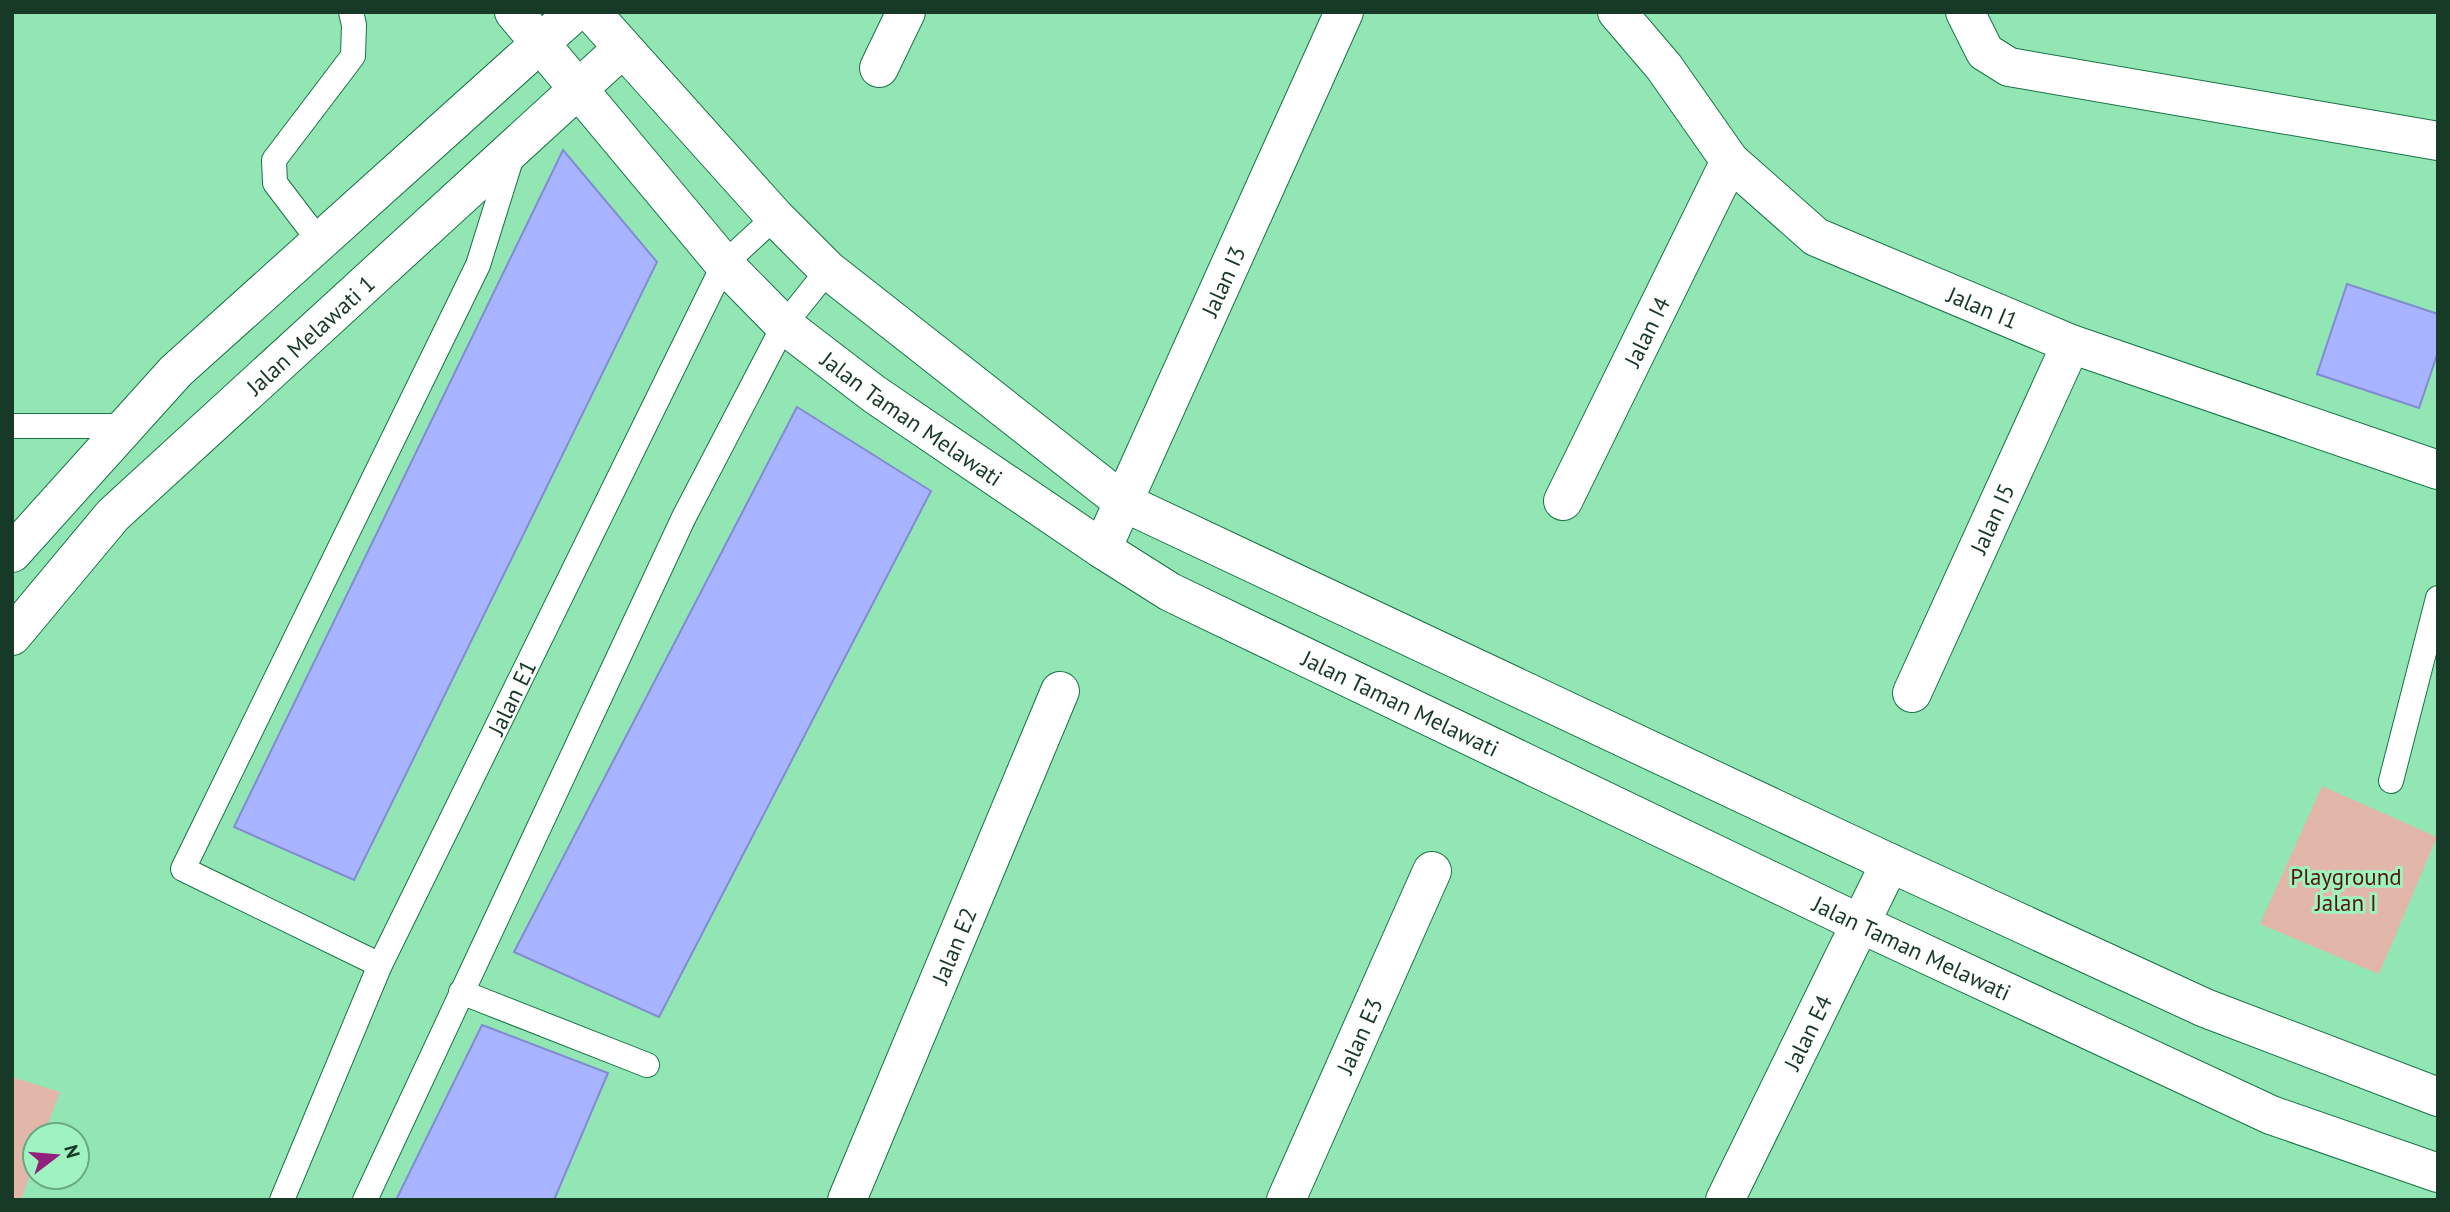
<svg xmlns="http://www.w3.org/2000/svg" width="2450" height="1212" viewBox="0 0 2450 1212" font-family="'PT Sans',sans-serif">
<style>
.green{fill:#e2b7aa}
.building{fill:#a8b4ff;stroke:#818bd4;stroke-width:2}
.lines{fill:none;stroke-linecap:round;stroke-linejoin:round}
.service-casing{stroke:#187347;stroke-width:26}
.minor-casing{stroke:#187347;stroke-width:40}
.tertiary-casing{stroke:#187347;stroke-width:40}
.secondary-casing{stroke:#187347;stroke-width:40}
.service{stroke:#fff;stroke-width:24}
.minor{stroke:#fff;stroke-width:38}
.tertiary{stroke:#fff;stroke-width:38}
.secondary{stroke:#fff;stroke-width:38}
.labels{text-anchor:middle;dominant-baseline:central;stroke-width:6;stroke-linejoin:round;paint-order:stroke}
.street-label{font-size:23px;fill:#173a26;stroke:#9ff3c0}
.park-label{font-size:23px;fill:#531806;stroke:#9ff3c0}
</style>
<rect width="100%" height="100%" fill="#92e6b4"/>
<path class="green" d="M2322,786L2437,837L2379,974L2260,924Z
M12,1077L60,1092L44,1135H35V1161L21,1200H12Z"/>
<path class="building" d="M563,150L657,262L354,880L234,827Z
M2347,284L2438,314V352L2419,408L2317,374Z
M797,407L931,491L659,1017L514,952Z
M482,1025L608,1073L554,1200H396Z"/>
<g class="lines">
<defs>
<g id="service">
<path d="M320,242L275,183L274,160L353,56L354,25L351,12"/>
<path d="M12,426H127"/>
<path d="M2391,781L2438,598"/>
<path d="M380,965L183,869L478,265L513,153"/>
<path d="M461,992L647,1065"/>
<path id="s1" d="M282,1200L380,965L724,264L775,217"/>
<path d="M365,1200L684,517L784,325L828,270"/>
</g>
<g id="minor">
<path id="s2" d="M1617,12L1664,67L1730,161L1816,237L2071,344L2438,470"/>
<path d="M1965,12L1985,52L2009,67L2438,141"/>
<path d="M879,68L906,12"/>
<path id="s3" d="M1563,501L1730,161"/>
<path id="s4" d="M1102,549L1344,12"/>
<path id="s5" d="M1912,693L2071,344"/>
<path id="s6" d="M847,1200L1060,691"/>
<path id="s7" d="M1286,1200L1432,871"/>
<path id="s8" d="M1725,1200L1890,863"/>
</g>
<g id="tertiary">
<path d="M12,553L176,371L575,12"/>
<path id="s9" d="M12,636L113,515L623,48"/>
</g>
<g id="secondary">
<path id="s10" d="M514,12L724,264L784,325L874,394L1102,549L1170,592L1861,924L2271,1115L2438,1173"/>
<path d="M591,12L775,217L828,270L1123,502L1890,863L2205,1008L2438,1097"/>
</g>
</defs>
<use href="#service" class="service-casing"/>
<use href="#minor" class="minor-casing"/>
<use href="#tertiary" class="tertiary-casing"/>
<use href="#secondary" class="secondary-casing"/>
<use href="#service" class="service"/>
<use href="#minor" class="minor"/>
<use href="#tertiary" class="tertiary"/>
<use href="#secondary" class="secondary"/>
</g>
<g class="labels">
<g class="street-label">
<text stroke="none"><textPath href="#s4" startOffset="294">Jalan I3</textPath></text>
<text stroke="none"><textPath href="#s2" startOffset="483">Jalan I1</textPath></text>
<text stroke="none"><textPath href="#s3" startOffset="189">Jalan I4</textPath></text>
<text stroke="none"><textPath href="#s9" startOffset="425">Jalan Melawati 1</textPath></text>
<text stroke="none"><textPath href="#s10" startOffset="572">Jalan Taman Melawati</textPath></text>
<text stroke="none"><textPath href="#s5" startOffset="192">Jalan I5</textPath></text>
<text stroke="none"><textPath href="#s1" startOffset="553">Jalan E1</textPath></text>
<text stroke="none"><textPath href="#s10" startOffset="1139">Jalan Taman Melawati</textPath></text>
<text stroke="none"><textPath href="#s6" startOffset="276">Jalan E2</textPath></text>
<text stroke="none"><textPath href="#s10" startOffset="1706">Jalan Taman Melawati</textPath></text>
<text stroke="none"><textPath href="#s8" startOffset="187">Jalan E4</textPath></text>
<text stroke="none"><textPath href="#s7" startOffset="180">Jalan E3</textPath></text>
</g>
<g class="park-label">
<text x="2346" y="876">Playground<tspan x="2346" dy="26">Jalan I</tspan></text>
</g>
</g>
<rect width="2450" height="1212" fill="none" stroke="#173a26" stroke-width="28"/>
<g transform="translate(56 1156) rotate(74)"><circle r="33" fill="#9ff3c0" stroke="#69a982" stroke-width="2"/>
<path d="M0-5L12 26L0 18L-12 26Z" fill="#94207e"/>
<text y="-10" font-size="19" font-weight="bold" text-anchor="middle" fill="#173a26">N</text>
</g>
</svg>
